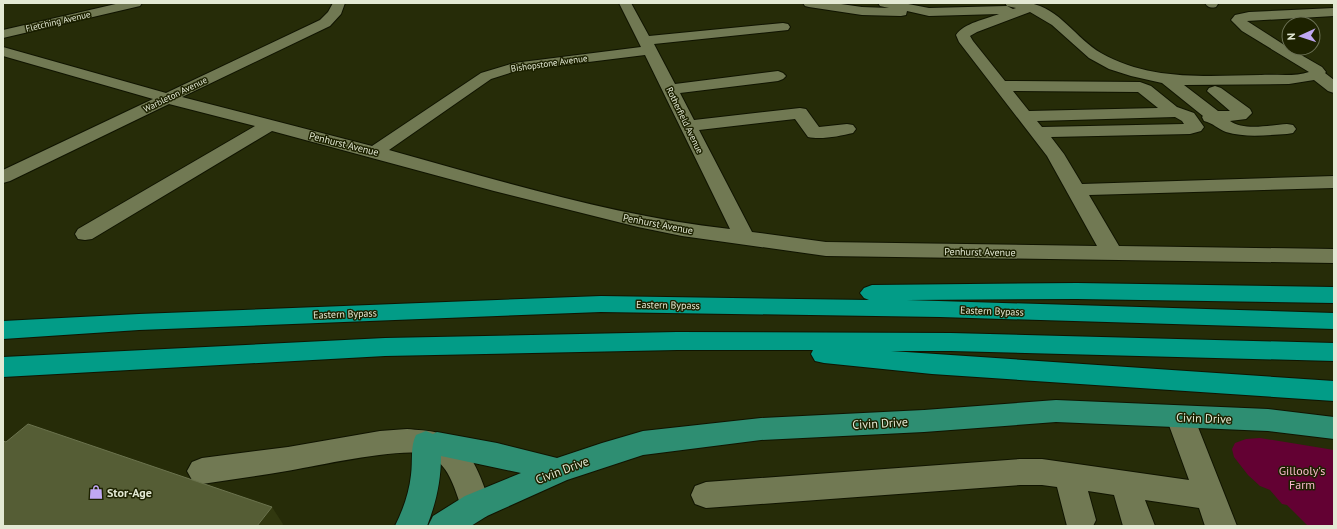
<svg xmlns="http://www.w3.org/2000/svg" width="1337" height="529" viewBox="0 0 1337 529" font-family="'PT Sans',sans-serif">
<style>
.green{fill:#630133}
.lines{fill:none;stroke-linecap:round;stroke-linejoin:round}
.minor-casing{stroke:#101400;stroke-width:2}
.major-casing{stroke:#101400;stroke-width:2}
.highway-casing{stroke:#101400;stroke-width:2}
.minor{fill:#717953;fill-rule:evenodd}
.major{fill:#2e8e72;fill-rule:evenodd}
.highway{fill:#029c87;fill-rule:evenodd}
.shaded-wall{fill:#31380f}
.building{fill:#555d35;stroke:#6b734e}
.labels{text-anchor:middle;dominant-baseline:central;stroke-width:3;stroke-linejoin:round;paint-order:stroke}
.far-street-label{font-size:9px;fill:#e3e9d4;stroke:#1d2200}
.street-label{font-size:10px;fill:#e3e9d4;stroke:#1d2200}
.near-street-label{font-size:12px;fill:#e3e9d4;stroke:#1d2200}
.near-park-label{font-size:12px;fill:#fab9cd;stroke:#1d2200}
.near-poi-label{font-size:12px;font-weight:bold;fill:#e3e9d4;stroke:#1d2200;text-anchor:start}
</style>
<rect width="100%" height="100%" fill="#262c08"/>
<path class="green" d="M1260,438L1334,450V526H1308L1287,505L1282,504L1270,490L1260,486L1248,475L1234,457L1232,449L1235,443L1246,439Z"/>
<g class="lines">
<defs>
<path id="minor" d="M120,3H142L140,6L3,38V30Z
M333,3H345L341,14L330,26L182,97L372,146L481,73L514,63L641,47L619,3H631L649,36L783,23L788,24L790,27L788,30L654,44L675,84L778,71L783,73L786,76L783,79L778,81L680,93L694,120L800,108L806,109L819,127L847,124L853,125L856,129L853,133C840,136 821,140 808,137L795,119L699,130L752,232L826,242L1097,246L1047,156L959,42L956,35C964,23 986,19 999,14L929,16L907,11L906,15L901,16L862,15L809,7L805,6L803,3H834L862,7L889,8L880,6L878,3H903L929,8L1007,6L1013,9L1016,8L1007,6L1005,3C1013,3 1021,2 1029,3C1060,8 1076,39 1101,53C1150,81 1206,76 1261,75C1276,74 1295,77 1309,72L1242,31L1231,20L1235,15L1249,12L1334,8V16L1247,21L1289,48L1322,67L1326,72L1325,73L1334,80V93L1328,91L1314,80L1289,84L1184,85L1218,111H1230L1207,91L1209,88L1215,86L1221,88L1250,109L1252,113L1246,119L1230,121C1244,131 1270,125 1287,124L1293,125L1296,129L1293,133L1287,134C1267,135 1246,138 1226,132C1218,129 1213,123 1204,121L1202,117L1203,116L1162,83L1131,76L1109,69L1089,58L1052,25L1030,12L977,32L970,36L973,41L1005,81L1140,82L1151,86L1177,107L1194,113L1204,127L1201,131L1190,134L1051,137L1064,154L1082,184L1334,176V188L1089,195L1119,246L1334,249V263L826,256L682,236L638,227L494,191L272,131L92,239L85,240L78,239L75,234L78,229L255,126L169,104L10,181L3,183V170L153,99L3,56V47L166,93L320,20L328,12ZM645,55L730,229C614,216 501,181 389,150L491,79L516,71ZM1013,91L1138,92L1158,108L1029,111ZM1175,117L1182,121L1184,124L1042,127L1037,121Z
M1205,3H1218V4L1216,7C1211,8 1208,8 1205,3Z
M1180,406L1190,409L1194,417L1237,526H1205L1199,508L1145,500L1155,526H1123L1114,495L1088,491L1096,520L1093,526H1067L1057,487L1042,485H1020L706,508L695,504L691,495L695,486L706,482L1020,459H1042L1189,480L1166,417L1170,409Z
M407,429C417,430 429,430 438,433C471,441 481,478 491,506L487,516L476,520L465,516C455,494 453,470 431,456C412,444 313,467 287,471C258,476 230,480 202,484L192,480L187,471L192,462L202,458L288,447L380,431Z"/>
<path id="major" d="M1056,400L1268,409L1334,417V439L1268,431L1056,422L924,432L761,440L643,455L567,480L487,516L471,526H428L433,516L465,496L521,473L441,456C441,481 436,503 427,526H395C403,510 409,493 411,475C413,461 410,447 416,435L426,431L433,434L437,432L497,443L557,458L602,443L643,431L761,418L924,410Z"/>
<path id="highway" d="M1077,283L1334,287V303L1077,299L907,300L1334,313V329L940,317L601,312L139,330L3,339V321L139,314L601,296L869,300L864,298L860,293L864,288L872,285Z
M677,332L951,333L1334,343V361L951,351H891L1334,381V401L932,374L824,363L815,361L811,354L813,350H677L385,356L3,377V357L385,338Z"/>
</defs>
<use href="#minor" class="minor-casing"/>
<use href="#major" class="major-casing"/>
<use href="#highway" class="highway-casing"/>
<use href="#minor" class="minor"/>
<use href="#major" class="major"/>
<use href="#highway" class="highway"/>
</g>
<path class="shaded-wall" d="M272,507L283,524L282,526H257Z"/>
<path class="building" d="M28,424L272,507L257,526H3V441L6,442Z"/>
<defs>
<symbol id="shop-bare" viewBox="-9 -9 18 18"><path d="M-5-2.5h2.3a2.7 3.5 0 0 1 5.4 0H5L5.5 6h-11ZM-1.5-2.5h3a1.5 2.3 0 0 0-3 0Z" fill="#c0a8f3" stroke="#1d2200" stroke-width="2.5" paint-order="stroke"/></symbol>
</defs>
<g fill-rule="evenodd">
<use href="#shop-bare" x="86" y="482" width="20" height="20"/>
</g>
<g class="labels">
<g class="far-street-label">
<text transform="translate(58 21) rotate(-13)">Fletching Avenue</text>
<text transform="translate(549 63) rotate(-8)">Bishopstone Avenue</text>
<text transform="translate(175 94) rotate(-26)">Warbleton Avenue</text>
<text transform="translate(685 120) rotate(64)">Rotherfield Avenue</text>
</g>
<g class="street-label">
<text transform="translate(344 144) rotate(14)">Penhurst Avenue</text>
<text transform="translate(658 224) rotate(11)">Penhurst Avenue</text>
<text transform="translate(980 252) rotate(1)">Penhurst Avenue</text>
<text transform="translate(668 305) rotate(1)">Eastern Bypass</text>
<text transform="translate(992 311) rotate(2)">Eastern Bypass</text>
<text transform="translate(345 314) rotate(-2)">Eastern Bypass</text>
</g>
<g class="near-street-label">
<text transform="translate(1204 418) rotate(2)">Civin Drive</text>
<text transform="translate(880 423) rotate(-3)">Civin Drive</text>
<text transform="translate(562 470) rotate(-21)">Civin Drive</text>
</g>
<g class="near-park-label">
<text x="1302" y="470">Gillooly's<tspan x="1302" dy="14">Farm</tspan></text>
</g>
<g class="near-poi-label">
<text x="107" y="492">Stor-Age</text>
</g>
</g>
<rect width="1337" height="529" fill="none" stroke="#e3e9d4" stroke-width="8"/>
<g transform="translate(1301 36) rotate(267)"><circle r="19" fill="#1d2200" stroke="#6c7255"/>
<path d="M0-3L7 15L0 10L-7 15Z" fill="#c0a8f3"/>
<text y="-6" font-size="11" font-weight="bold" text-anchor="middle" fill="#e3e9d4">N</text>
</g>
</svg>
